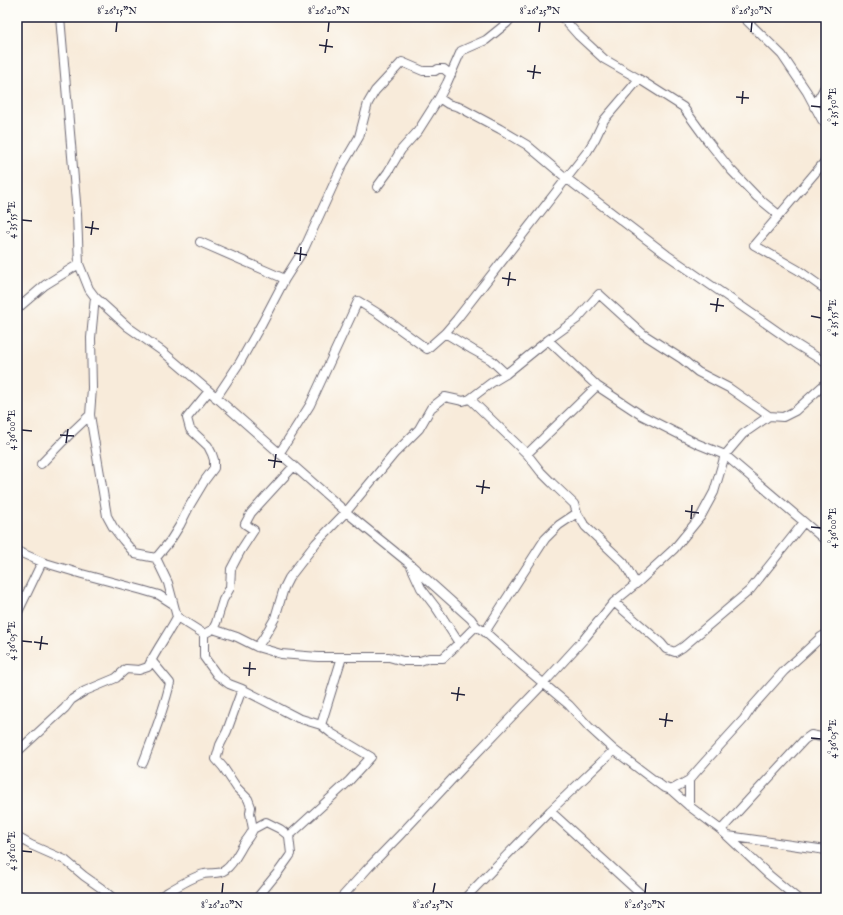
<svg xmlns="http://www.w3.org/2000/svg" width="843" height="915" viewBox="0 0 843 915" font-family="'IM FELL English',serif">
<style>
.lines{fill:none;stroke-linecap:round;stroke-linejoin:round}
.street-casing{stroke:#6d6873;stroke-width:10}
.street{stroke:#fff;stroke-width:8}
.ticks{fill:none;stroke:#22223b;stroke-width:1.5}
.neatline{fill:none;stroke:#22223b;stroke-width:1.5}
.ticks-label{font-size:10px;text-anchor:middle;fill:#22223b}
</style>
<rect width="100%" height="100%" fill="#fdfcf7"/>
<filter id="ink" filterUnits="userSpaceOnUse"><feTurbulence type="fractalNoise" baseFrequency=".025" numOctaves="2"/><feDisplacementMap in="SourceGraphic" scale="8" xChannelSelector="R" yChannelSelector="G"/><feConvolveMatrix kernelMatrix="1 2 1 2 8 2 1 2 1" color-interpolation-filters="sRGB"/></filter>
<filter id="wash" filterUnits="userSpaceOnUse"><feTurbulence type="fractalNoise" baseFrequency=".012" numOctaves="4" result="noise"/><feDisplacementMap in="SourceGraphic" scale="16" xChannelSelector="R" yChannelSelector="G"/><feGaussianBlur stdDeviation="0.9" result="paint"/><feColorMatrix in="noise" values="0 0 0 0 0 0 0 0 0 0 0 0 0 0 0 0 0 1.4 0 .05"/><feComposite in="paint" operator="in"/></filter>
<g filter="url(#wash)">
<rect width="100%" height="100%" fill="#f8ebda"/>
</g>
<g filter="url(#ink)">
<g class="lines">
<defs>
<path id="street" d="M60,17L77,214L79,264L89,289L95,297L128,327L162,351L209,391L346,512L410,564L421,588L437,609L459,643
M512,17L507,23L486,40L461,51L447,83L439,98L448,104L459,107L500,129L527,145L566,178L667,255L754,315L794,343L826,363
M562,17L578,35L604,59L639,79L683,107L707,140L731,170L757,197L779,215
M743,17L782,55L807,92L822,120L826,125
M814,107L826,85
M826,160L754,245L798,270L826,290
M377,187L388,172L401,150L418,131L439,98
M200,242L285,279
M95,297L91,338L92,388L90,415L107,516L113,527L123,540L135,554L156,558L168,583L177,617L204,634L213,629L237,637L257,647L281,654L318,657H389L403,661H420L429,658H443L459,643L476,626
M17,309L45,285L79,264
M445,333L473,350L491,360L506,374
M548,340L597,386
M216,398L240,362L262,323L285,279L304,249L342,166L359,137L368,103L375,91L402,62L423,71H435L438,69H444L451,75
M470,399L527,454L541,472L552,483L574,504L577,513L585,526L624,563L636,584
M279,454L310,405L358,301L379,314L427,349L445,333L457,319L587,152L595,139L604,120L639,79
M527,454L597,386L641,415L698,444L725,455L804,522L826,541
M41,464L71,433L90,415
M17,551L42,562L82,574L142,590L159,595L173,604
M156,558L170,541L180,525L190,505L205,480L214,468V460L212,454L208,446L190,429L187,418L209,391
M412,566L471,619L476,626L485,632L524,667L569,705L589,727L614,750L663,787L671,790L689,806L721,830L769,875L797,898
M614,602L661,643L666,649L675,652L683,647L750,590L804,522
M17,614L42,562
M213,629L216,623L223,600L230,588L231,569L241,550L254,530L245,524L251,513L294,466
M485,632L545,539L559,525L577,513
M204,634V657L217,675L229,684L242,689L298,718L321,725
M257,647L263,639L275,618L284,588L289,578L316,543L346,512L394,454L419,429L431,408L445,397L463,401L470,399L491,383L506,374L548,340L577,319L599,294L643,334L682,359L698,372L729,388L769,416
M242,689L227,731L220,745L216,759L223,767L237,788L248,799L251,807L250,813L253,829
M17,752L65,708L71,700L85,691L116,678L126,669L139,670L148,667C156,650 168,634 177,617
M143,763C153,737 164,710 170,683L151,660
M671,790L689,780L704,763L744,719L752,707L784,671L805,652L821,637L826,634
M689,806V780
M550,811L645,898
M721,830L804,740L811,735L826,738
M289,836L349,781L371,757L331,733L321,725L342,657
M728,836L826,850
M17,837L31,845L65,860L84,876L101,888L113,898
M158,898C170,891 191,877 204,874C211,872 219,875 225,870C234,864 239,851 245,842C248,838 251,835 253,829L266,822L280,829L289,836L291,854L289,857L279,871L257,898
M341,898L369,867L400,835L469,761L543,684L584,639L614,602L636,584L674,549L701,516L714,492L725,455L743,434L769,416L783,417L795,411L826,383
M465,898L550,811L614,750"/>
</defs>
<use href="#street" class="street-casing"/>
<use href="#street" class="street"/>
</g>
</g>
<path class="ticks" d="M116,32L117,22M328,32L329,22M539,32L540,22M751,32L752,22M319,45L333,47M325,53L327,39M527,71L541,73M533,79L535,65M736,97L749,98M742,104L743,91M811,106L821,107M22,220L32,221M85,227L99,229M91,235L93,221M294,253L307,255M300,261L301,247M502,278L516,280M508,286L510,272M710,304L724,306M716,312L718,298M811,316L821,318M22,430L32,431M60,435L74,436M66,443L68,429M268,460L282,462M274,468L276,454M476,486L490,488M482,494L484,480M685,511L699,513M691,519L692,505M811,527L821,528M22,641L32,642M34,642L48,644M40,650L42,636M243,668L256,669M249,676L250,662M451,693L465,695M457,701L459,687M659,719L673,721M665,727L667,713M811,738L821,739M22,851L32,852M222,893L223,883M433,893L435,883M645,893L646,883"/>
<rect width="843" height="915" fill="none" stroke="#fdfcf7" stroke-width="44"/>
<rect x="22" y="22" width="799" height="871" class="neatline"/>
<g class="ticks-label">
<text x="117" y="14">8°26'15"N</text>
<text x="329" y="14">8°26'20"N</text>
<text x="540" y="14">8°26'25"N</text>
<text x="752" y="14">8°26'30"N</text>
<text transform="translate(832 107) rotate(-90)" y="4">4°35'50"E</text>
<text transform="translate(11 220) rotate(-90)" y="4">4°35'55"E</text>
<text transform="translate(832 318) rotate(-90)" y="4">4°35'55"E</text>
<text transform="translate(11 430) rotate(-90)" y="4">4°36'00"E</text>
<text transform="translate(832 528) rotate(-90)" y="4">4°36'00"E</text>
<text transform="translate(11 641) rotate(-90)" y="4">4°36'05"E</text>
<text transform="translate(832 739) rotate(-90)" y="4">4°36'05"E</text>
<text transform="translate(11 851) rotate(-90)" y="4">4°36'10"E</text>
<text x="222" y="908">8°26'20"N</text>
<text x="433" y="908">8°26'25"N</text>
<text x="645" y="908">8°26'30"N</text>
</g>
</svg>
